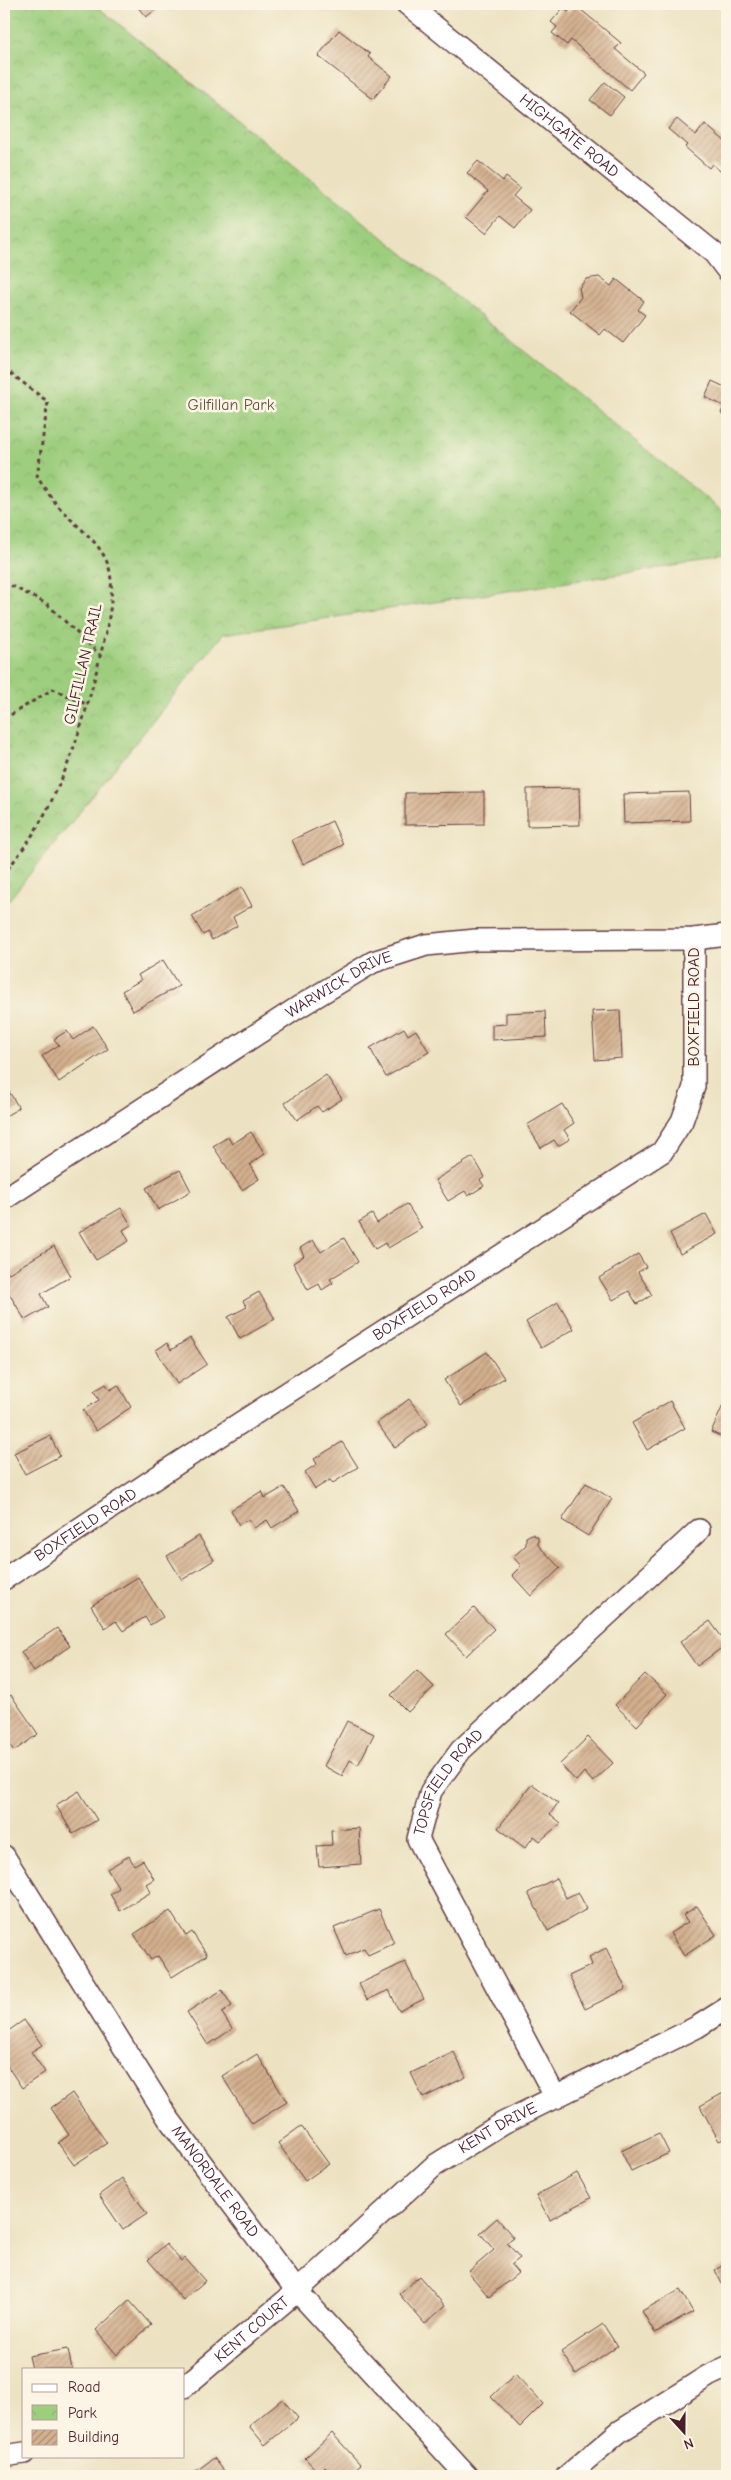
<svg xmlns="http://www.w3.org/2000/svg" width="731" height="2480" viewBox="0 0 731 2480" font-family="'Comic Neue',sans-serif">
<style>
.park{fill:url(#park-crowns);stroke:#747654}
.building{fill:url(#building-hatch)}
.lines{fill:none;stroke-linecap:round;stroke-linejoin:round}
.minor-casing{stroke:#623c42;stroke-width:24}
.path{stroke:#623c42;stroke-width:3;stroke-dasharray:4 4;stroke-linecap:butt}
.minor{stroke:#fff;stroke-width:21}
.labels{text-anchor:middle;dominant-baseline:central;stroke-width:5;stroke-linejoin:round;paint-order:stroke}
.street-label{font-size:16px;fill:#4a1f2b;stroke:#fcf5e5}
.park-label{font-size:16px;fill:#635444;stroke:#fcf5e5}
</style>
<defs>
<pattern id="park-crowns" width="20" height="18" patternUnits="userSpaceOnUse" patternTransform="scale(1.25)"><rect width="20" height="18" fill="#9dce7e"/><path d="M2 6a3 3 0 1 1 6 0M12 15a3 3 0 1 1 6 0" fill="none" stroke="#89b06d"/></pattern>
<pattern id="building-hatch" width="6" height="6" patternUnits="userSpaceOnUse" patternTransform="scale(1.25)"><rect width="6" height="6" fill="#d3b08e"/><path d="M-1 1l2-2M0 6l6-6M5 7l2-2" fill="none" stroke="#ad8f74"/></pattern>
</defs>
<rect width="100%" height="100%" fill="#fcf5e5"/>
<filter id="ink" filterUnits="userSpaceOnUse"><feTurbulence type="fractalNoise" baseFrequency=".02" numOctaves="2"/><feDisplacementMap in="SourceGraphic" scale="10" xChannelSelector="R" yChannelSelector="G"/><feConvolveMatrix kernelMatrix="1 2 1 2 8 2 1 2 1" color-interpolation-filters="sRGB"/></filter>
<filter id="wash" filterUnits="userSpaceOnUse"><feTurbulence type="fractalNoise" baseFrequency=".0096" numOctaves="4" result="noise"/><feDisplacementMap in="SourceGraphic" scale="20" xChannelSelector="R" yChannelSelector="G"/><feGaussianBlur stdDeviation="1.12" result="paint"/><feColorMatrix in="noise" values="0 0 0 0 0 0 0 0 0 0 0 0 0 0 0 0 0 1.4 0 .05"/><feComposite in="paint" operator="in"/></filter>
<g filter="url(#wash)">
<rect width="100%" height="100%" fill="#ece2c1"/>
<path class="park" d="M4,4H94L727,515V558L223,634L4,906Z"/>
<g id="blocks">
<path class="building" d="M135,4H167L161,9L159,7L146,17Z
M574,4L621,43L615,49L644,73L630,90L571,40L567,45L552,33L557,27L551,22L563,8L568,12Z
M339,30L370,54L368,57L392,76L373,99L318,56Z
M605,82L624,97L610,115L590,100Z
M677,119L696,135L705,124L727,143V177L712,164L709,168L685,147L687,145L668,129Z
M478,161L503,181L506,177L520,188L513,196L530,210L515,228L500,216L486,233L466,217L488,191L467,173Z
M599,277L611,286L616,279L644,301L638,310L645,315L623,343L605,329L600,335L570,311L581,297L579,288L586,279Z
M712,381L727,388V416L721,413L724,406L705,397Z
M579,788L580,825L527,826V789Z
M484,792V824L405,825V793Z
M689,792L690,821L624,823L623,794Z
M332,821L343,845L303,864L292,840Z
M242,887L252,906L233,917L237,926L212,940L208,932L203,935L192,916Z
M163,960L179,986L133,1011L122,991L141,980L138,975Z
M620,1010L622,1058L595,1060L592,1011Z
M545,1011L546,1037L492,1040V1025L506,1024V1013Z
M93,1026L108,1049L59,1082L42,1056L59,1045L54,1039L67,1031L73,1040Z
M404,1028L408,1035L416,1030L429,1052L386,1077L370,1048Z
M326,1075L342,1099L322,1112L317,1106L297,1120L285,1103Z
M5,1085L19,1108L4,1117V1086Z
M562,1104L574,1123L564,1130L570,1139L558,1146L554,1140L541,1148L527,1125Z
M251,1132L265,1154L250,1164L259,1179L242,1190L213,1146L228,1137L232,1144Z
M473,1157L485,1177L480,1180L484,1186L468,1196L465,1191L448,1201L435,1180Z
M180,1170L191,1191L158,1210L146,1188Z
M407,1204L422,1228L388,1248L385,1243L375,1249L359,1222L372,1214L377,1223Z
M121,1208L131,1225L123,1230L129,1241L96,1260L79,1232Z
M706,1214L717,1234L680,1254L670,1233Z
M344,1238L358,1262L330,1279L333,1283L322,1290L319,1284L308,1290L293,1263L304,1256L300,1248L313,1240L321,1252Z
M54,1246L71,1276L41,1294L48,1307L25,1320L4,1285V1276Z
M638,1254L646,1267L638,1272L652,1295L637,1304L629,1291L613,1300L599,1278Z
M259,1292L275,1319L240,1339L228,1317L247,1307L243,1301Z
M558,1302L574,1329L541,1348L526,1322Z
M190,1338L207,1364L177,1384L156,1350L167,1343L171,1350Z
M487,1352L504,1378L461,1406L444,1380Z
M106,1384L110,1390L118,1385L131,1407L96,1431L83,1410L99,1400L94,1391Z
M409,1399L428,1424L395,1448L377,1423Z
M670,1401L685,1428L647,1450L632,1423Z
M725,1401L727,1402V1439L711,1432Z
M50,1436L60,1456L25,1474L14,1453Z
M342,1442L358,1467L333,1483L330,1480L315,1489L305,1472L317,1464L314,1459Z
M586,1483L612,1499L588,1536L562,1520Z
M284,1487L299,1511L272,1528L267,1520L254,1528L249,1519L239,1525L231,1510L262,1491L265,1498Z
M532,1534L538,1537V1545L560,1568L531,1596L512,1575L521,1566L513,1557L526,1545V1537Z
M199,1536L214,1560L182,1580L167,1556Z
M138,1577L163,1617L150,1625L145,1617L123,1631L116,1621L105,1628L91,1606Z
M474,1608L494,1629L466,1656L446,1634Z
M710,1621L727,1644L697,1666L680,1642Z
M57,1628L70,1646L34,1671L21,1652Z
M417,1670L434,1687L408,1712L391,1695Z
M645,1674L667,1694L637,1726L615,1705Z
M11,1695L38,1734L14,1751L4,1736V1700Z
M347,1721L374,1734L358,1765L350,1760L342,1776L324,1766Z
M588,1737L613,1763L593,1782L584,1772L576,1781L560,1764Z
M532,1784L558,1803L550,1814L561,1823L540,1841L534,1836L525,1848L498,1828Z
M79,1791L97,1820L73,1834L56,1805Z
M359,1828L361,1864L319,1867L317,1846L332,1845L331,1830Z
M129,1856L134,1865L143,1860L154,1879L146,1884L151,1892L120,1911L110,1894L119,1888L107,1869Z
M556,1878L566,1898L578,1892L587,1909L548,1931L528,1893Z
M697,1906L716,1935L684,1956L670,1933L688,1922L683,1915Z
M379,1909L394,1943L368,1955L364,1948L346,1956L334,1928Z
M170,1911L186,1936L192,1932L207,1955L172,1977L158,1956L151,1960L134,1934Z
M606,1948L626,1989L585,2009L569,1976L592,1965L589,1957Z
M405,1962L424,1999L399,2011L389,1990L367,2000L359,1984Z
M222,1990L232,2006L222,2013L232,2029L208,2045L187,2012Z
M24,2020L42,2045L31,2052L45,2072L22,2088L4,2061V2034Z
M454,2052L466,2077L423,2098L411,2073Z
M257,2054L287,2102L252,2124L222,2076Z
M727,2091V2137L719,2141L700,2106Z
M72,2093L107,2143L74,2165L58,2143L69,2135L51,2108Z
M301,2126L329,2164L305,2181L278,2143Z
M659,2133L669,2153L631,2171L621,2151Z
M577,2173L591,2198L550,2220L536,2195Z
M122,2178L147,2214L123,2230L99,2195Z
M497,2218L514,2238L507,2243L520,2258L511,2265L518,2273L489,2297L468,2272L494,2250L480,2233Z
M166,2244L181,2261L185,2258L205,2281L183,2300L148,2260Z
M727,2263V2294L715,2270Z
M419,2276L445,2306L425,2324L399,2294Z
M680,2290L693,2312L655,2333L642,2311Z
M129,2300L151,2325L117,2355L96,2330Z
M603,2324L617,2346L576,2374L561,2352Z
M68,2349L72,2369H32L29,2356Z
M515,2374L543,2404L520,2427L491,2397Z
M282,2399L298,2418L265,2445L249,2426Z
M332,2433L361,2465L348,2476H334L325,2466L318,2472L305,2458Z
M214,2458L228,2476H189Z"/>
</g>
</g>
<g filter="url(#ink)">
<use href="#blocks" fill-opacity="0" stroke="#623c42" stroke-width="1"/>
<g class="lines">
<defs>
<g id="minor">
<path id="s1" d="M407,4L714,253L727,270"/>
<path id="s2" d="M4,1199L297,1008L373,962L426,945L476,940L694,939L727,935"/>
<path id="s3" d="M4,1579L178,1463L662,1152L682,1121L694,1087V939"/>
<path id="s4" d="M4,1856L168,2118L297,2291L467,2476"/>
<path id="s5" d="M556,2098L418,1839L431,1791L461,1750L699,1530"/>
<path id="s6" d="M184,2387L297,2291L434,2166L503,2123L697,2027L727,2008"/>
<path d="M4,2456L24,2453"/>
<path d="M567,2476L619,2432L708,2376L727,2367"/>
</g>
</defs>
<use href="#minor" class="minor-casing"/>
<path class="path" d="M4,368L48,402L37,477C44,487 51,498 59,507C77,528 104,543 110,572C115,602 106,632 99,661C80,737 56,814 4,873
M4,582L47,604L100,655
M4,719L53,689L88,705"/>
<use href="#minor" class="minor"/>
</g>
</g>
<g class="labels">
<g class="street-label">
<text stroke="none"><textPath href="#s1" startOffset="209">HIGHGATE ROAD</textPath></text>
<text transform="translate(83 664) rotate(-77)">GILFILLAN TRAIL</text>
<text stroke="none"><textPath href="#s2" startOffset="398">WARWICK DRIVE</textPath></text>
<text transform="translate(694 1007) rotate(-90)">BOXFIELD ROAD</text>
<text stroke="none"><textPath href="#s3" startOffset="502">BOXFIELD ROAD</textPath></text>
<text stroke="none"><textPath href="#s3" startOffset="98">BOXFIELD ROAD</textPath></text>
<text stroke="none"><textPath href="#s5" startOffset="359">TOPSFIELD ROAD</textPath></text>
<text stroke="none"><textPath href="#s6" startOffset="408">KENT DRIVE</textPath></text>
<text stroke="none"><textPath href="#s4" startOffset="388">MANORDALE ROAD</textPath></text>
<text stroke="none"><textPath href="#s6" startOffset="89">KENT COURT</textPath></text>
</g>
<g class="park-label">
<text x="231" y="405">Gilfillan Park</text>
</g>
</g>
<rect width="731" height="2480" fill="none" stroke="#fcf5e5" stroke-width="20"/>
<rect x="22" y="2368" width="162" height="90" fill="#fcf5e5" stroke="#b59f9b"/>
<rect x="32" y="2384" width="25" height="8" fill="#ffffff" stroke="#b59f9b"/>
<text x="68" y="2392" font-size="15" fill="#4a1f2b">Road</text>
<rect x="32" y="2405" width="25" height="15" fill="url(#park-crowns)" stroke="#b59f9b"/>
<text x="68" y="2418" font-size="15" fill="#4a1f2b">Park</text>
<rect x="32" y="2430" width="25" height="15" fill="url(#building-hatch)" stroke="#b59f9b"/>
<text x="68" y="2442" font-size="15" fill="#4a1f2b">Building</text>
<g transform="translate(684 2432) rotate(159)" stroke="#fcf5e5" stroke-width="4" paint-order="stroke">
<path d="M0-4L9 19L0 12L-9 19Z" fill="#4a1f2b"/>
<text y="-8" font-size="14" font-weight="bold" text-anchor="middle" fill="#4a1f2b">N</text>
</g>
</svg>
